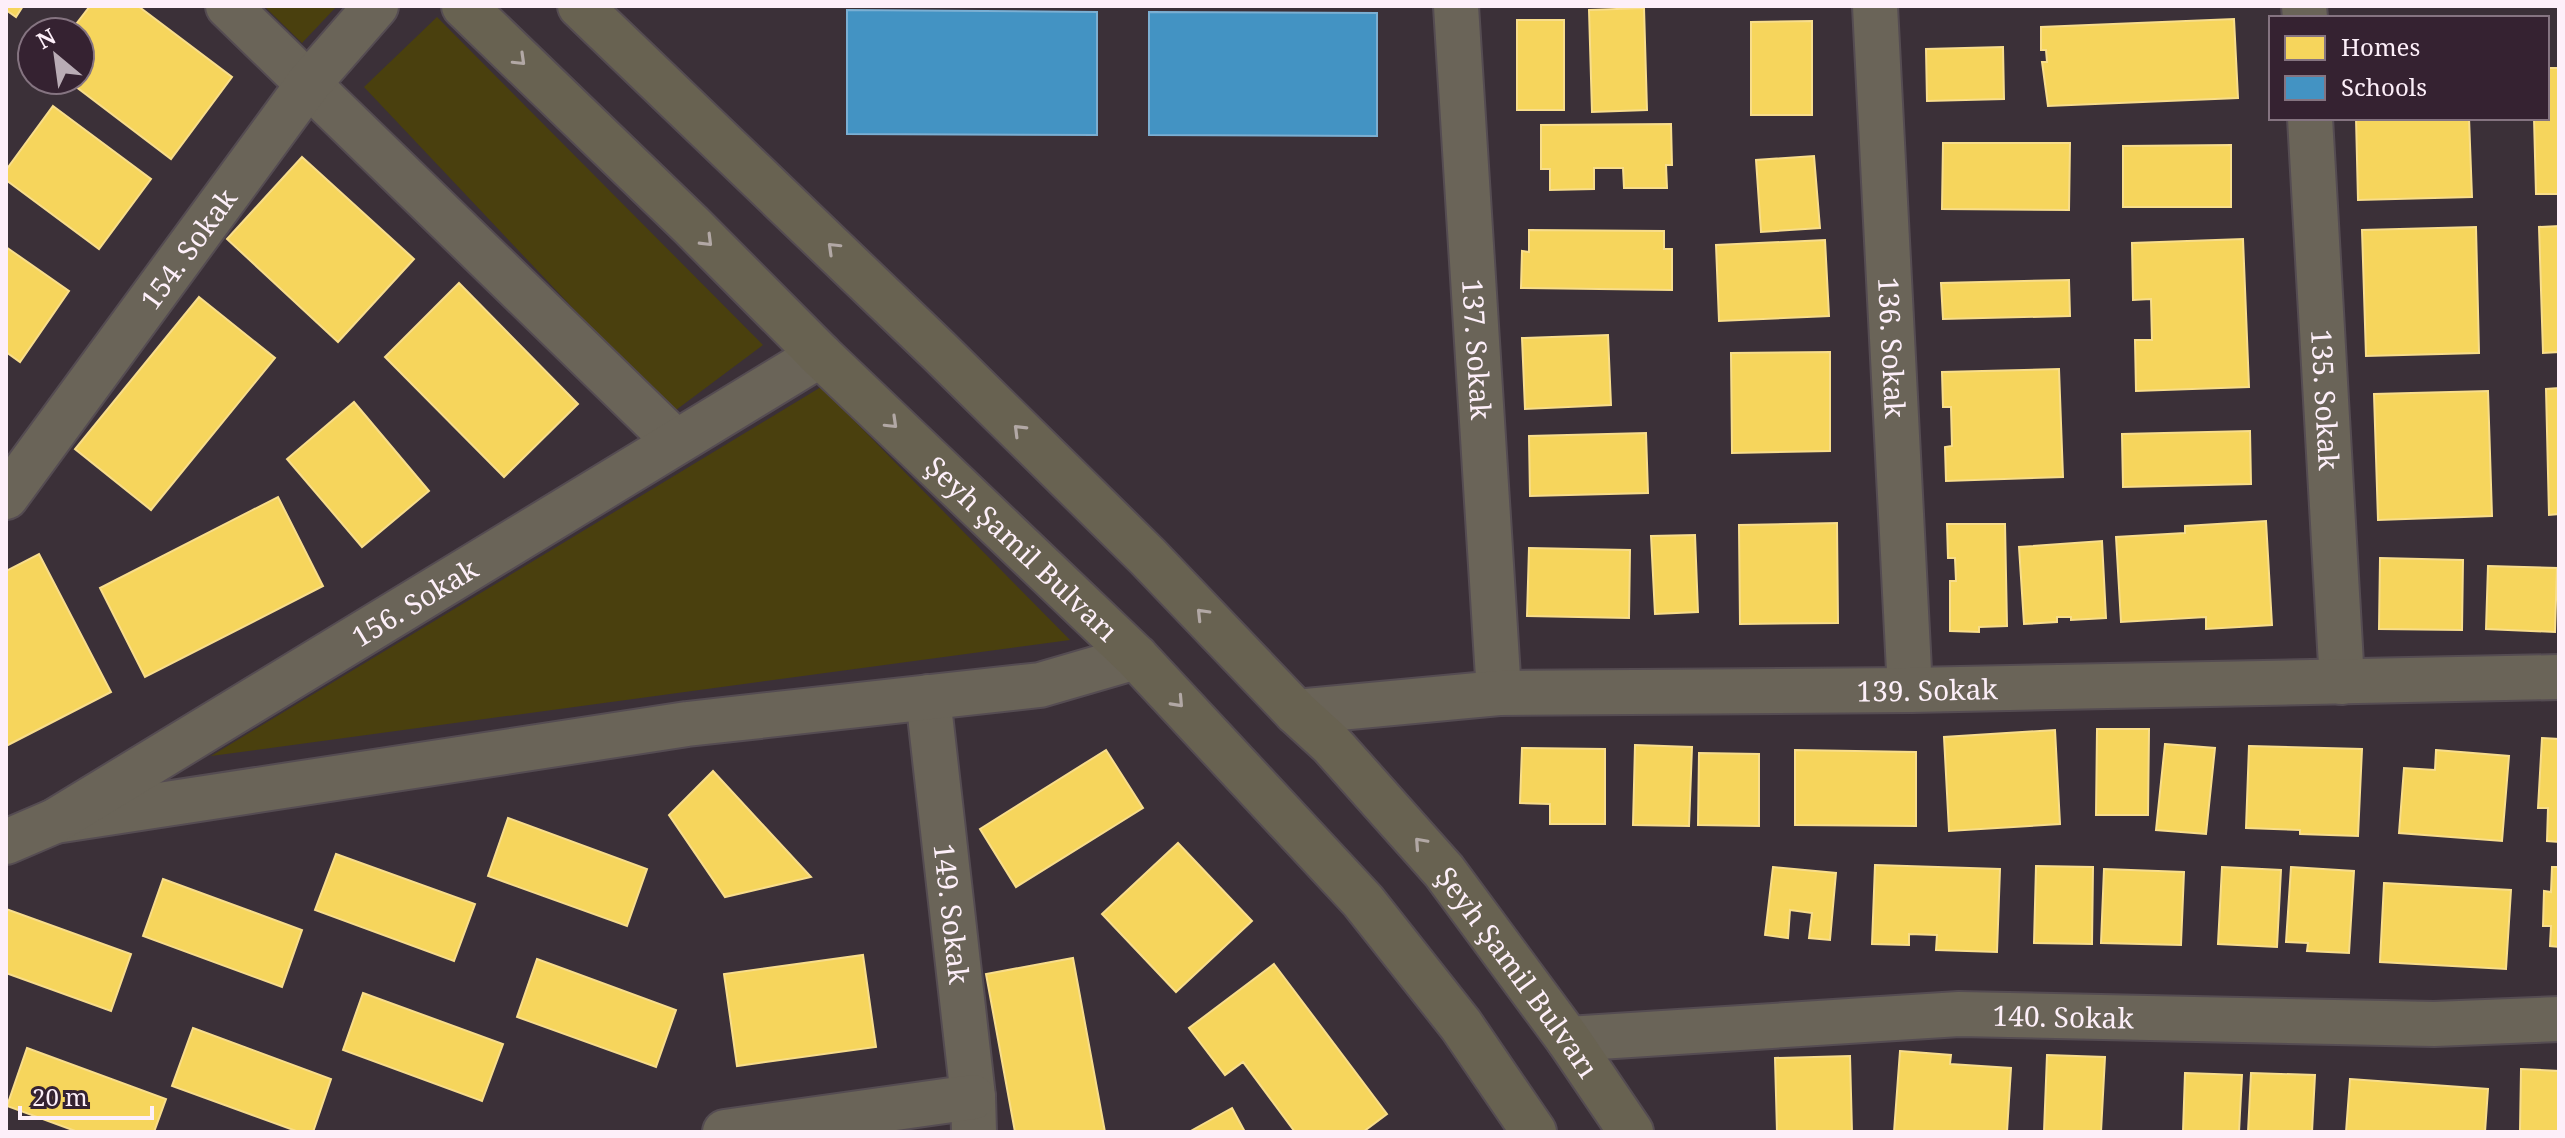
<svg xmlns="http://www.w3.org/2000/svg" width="2565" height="1138" viewBox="0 0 2565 1138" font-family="'Noto Serif',serif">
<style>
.green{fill:#4a400e}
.homes{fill:#f6d55c;stroke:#f8dd8b;stroke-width:2}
.schools{fill:#4393c3;stroke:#7bafd3;stroke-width:2}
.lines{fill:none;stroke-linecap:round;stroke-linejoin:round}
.minor-casing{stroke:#554c52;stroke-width:48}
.secondary-casing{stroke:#554c52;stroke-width:48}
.minor{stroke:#6a6458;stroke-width:44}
.secondary{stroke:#686251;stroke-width:44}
.oneway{stroke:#b2a8a5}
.labels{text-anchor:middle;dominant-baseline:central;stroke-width:8;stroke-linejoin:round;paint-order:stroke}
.street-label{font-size:28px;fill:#fdeff9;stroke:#352231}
</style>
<rect width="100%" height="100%" fill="#3b3038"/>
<path class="green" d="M264,6H337L302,43Z
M437,17L763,345L672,413L364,87Z
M821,387L1070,640L211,756Z"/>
<path class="homes" d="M6,6H23L16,17L6,10Z
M90,6H138L232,77L171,159L67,80H80V32H70Z
M1644,8L1647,110L1592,112L1589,10Z
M2234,19L2238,98L2048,106L2042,62H2047L2046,50H2041V27Z
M1517,20H1564V110H1517Z
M1812,21V115H1751V22Z
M2003,47L2004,99L1927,101L1926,49Z
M2547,68H2559V194H2536L2534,118H2547Z
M53,106L151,179L99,249L6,180V170Z
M2356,118H2469L2472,197L2358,200Z
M1671,124L1672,165H1666L1667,188H1624L1623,168H1594V189L1550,190V169H1541V125Z
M1943,143H2070L2069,210L1942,209Z
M2231,145V207H2123V146Z
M1814,156L1820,228L1761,232L1756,160Z
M302,157L414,259L338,342L227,239Z
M2559,226V352L2543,353L2539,227Z
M2476,227L2479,353L2366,356L2362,230Z
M1529,230L1664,231V249H1672V290L1521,288L1522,251L1529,252Z
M2243,239L2249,387L2136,391L2135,340H2152L2151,299L2133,300L2132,243Z
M1825,240L1829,316L1719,321L1716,245Z
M6,247L69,291L20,362L6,352Z
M2069,280L2070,316L1943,319L1941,283Z
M459,283L578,404L504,477L385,357Z
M199,297L275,358L151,510L75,449Z
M1608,335L1611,405L1525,409L1522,338Z
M1830,352V451L1732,453L1731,353Z
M2059,369L2063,477L1946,481L1945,447L1952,446L1951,407H1943L1942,372Z
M2559,388V514L2549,515L2546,389Z
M2488,391L2492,516L2378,520L2374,394Z
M354,402L429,491L362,547L287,459Z
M2250,431L2251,484L2123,487L2122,434Z
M1646,433L1648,493L1530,496L1529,436Z
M278,497L323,586L145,677L100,588Z
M2266,521L2272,625L2206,629V617L2121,622L2116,537L2185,533V526Z
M1837,523L1838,623L1740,624L1739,525Z
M1947,524H2005L2007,626L1979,627V632L1950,631V581H1956L1955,558H1948Z
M1695,535L1698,612L1655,614L1651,536Z
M2102,541L2106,618L2071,620V617H2057V622L2024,624L2019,547Z
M1529,548L1630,550L1629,618L1527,616Z
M39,554L111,692L6,746V571Z
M2380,558L2463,560L2462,630L2379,629Z
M2488,566L2557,568L2555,632L2486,629Z
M2097,729H2149L2148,815H2096Z
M2055,730L2060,824L1949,831L1944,737Z
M2542,738L2559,739V842L2547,841L2548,808H2538Z
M2165,744L2215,748L2206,834L2156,830Z
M1635,745L1692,747L1689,826L1633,825Z
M2249,746L2362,749L2358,836L2300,834V830L2246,828Z
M1522,748L1605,749V824H1550V804L1520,803Z
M1106,750L1143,808L1016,887L980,829Z
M1795,750L1916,752V826L1795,825Z
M2436,750L2509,756L2502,841L2399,833L2404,768L2435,770Z
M1699,753L1759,754V826L1698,825Z
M713,771L811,877L725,897L669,815Z
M508,818L647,869L627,926L488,876Z
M1178,843L1252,921L1176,992L1102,914Z
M336,854L475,904L454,961L315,910Z
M1875,865L2000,869L1997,952L1936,950L1937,935L1909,934V945L1872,944Z
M2036,866L2093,867L2092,944L2034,943Z
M1773,867L1836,873L1830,940L1809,938L1812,913L1790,910L1788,938L1765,935Z
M2222,867L2281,870L2277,947L2218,944Z
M2291,867L2354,871L2349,953L2307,951L2308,943L2286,942Z
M2552,867H2559V947L2550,946L2551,926H2543L2544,891L2551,892Z
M2104,869L2184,872L2181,945L2101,943Z
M163,879L302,930L282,987L143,936Z
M2384,883L2511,890L2506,969L2380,962Z
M6,909L131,954L111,1011L6,973Z
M863,955L876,1047L737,1066L724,974Z
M1073,958L1105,1132H1015L986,974Z
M537,959L676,1010L656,1067L517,1017Z
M1274,964L1387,1114L1363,1132H1295L1243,1062L1225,1075L1189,1028Z
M363,993L503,1044L482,1101L343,1050Z
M193,1028L331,1079L313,1132H299L172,1086Z
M27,1048L166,1099L154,1132H78L7,1106Z
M1900,1051L1951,1055L1950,1064L2011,1068L2007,1132H1894Z
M2047,1055L2105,1057L2101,1132H2044Z
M1850,1056L1852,1132H1777L1775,1058Z
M2521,1069L2559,1071V1132H2520Z
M2185,1073L2242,1075L2239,1132H2183Z
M2251,1073L2315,1075L2312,1132H2248Z
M2350,1079L2488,1089L2485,1132H2346Z
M1232,1108L1245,1132H1189Z"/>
<path class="schools" d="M847,10L1097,12V135L847,134Z
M1149,12L1377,13V136L1149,135Z"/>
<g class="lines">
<defs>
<g id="minor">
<path d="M228,6L676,442"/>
<path id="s1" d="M1456,6L1499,693"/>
<path id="s2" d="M1875,6L1910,690"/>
<path d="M2304,6L2305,18"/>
<path id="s3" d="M2310,118L2342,682"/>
<path id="s4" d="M6,497L309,83L376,6"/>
<path id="s5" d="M928,697L973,1097L974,1132"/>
<path id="s6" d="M1296,712L1499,693L1910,690L2559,677"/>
<path d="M55,821L687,724L1040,685L1136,657"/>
<path id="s7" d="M6,842L55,821L820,355"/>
<path id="s8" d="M1568,1039L1959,1014L2434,1024L2559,1019"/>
<path d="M725,1132L973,1097"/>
</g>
<g id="secondary">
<path id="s9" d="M464,6L691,225L820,355L1136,657L1363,901L1461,1025L1534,1132"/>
<path id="s10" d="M580,6L938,350L1148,557L1296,712L1331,744L1444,871L1568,1039L1631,1132"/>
</g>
</defs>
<use href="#minor" class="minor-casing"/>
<use href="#secondary" class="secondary-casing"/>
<use href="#minor" class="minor"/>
<use href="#secondary" class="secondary"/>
</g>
<defs><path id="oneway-chevron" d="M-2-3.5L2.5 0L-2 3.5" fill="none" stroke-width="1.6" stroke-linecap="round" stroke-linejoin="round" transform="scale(2)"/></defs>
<g class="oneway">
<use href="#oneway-chevron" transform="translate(520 60) rotate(44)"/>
<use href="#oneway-chevron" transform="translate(707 241) rotate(45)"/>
<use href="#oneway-chevron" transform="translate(833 248) rotate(-136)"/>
<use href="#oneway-chevron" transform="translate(892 423) rotate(44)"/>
<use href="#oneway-chevron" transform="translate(1019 430) rotate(-135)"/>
<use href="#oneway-chevron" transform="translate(1202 614) rotate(-134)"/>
<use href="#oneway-chevron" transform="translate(1178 702) rotate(47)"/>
<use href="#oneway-chevron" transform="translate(1420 843) rotate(-132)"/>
</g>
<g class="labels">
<g class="street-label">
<text stroke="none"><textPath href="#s4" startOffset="308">154. Sokak</textPath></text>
<text stroke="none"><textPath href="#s2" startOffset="342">136. Sokak</textPath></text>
<text stroke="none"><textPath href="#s1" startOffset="344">137. Sokak</textPath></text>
<text stroke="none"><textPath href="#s3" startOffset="282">135. Sokak</textPath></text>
<text stroke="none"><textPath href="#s9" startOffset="778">Şeyh Şamil Bulvarı</textPath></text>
<text stroke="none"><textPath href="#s7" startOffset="474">156. Sokak</textPath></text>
<text stroke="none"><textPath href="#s6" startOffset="632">139. Sokak</textPath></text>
<text stroke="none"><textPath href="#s5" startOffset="218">149. Sokak</textPath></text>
<text stroke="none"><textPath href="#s10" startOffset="1348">Şeyh Şamil Bulvarı</textPath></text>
<text stroke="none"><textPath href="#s8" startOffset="496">140. Sokak</textPath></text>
</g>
</g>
<rect width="2565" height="1138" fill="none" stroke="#fdeff9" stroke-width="16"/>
<rect x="2269" y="16" width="280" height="104" fill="#352231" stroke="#857481" stroke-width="2"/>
<rect x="2285" y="36" width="40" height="24" fill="#f6d55c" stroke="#857481" stroke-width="2"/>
<text x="2341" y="56" font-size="24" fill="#fdeff9">Homes</text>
<rect x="2285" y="76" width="40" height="24" fill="#4393c3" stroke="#857481" stroke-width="2"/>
<text x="2341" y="96" font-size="24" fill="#fdeff9">Schools</text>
<g transform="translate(56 56) rotate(331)"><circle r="38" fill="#352231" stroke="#857481" stroke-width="2"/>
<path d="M0-6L14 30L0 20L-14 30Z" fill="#b9acb5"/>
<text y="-12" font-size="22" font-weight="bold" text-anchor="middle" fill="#fdeff9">N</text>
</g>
<path d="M20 1106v12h132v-12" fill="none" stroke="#fdeff9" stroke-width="4"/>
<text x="32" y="1106" font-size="24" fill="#fdeff9" stroke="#352231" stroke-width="6" paint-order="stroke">20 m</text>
</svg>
